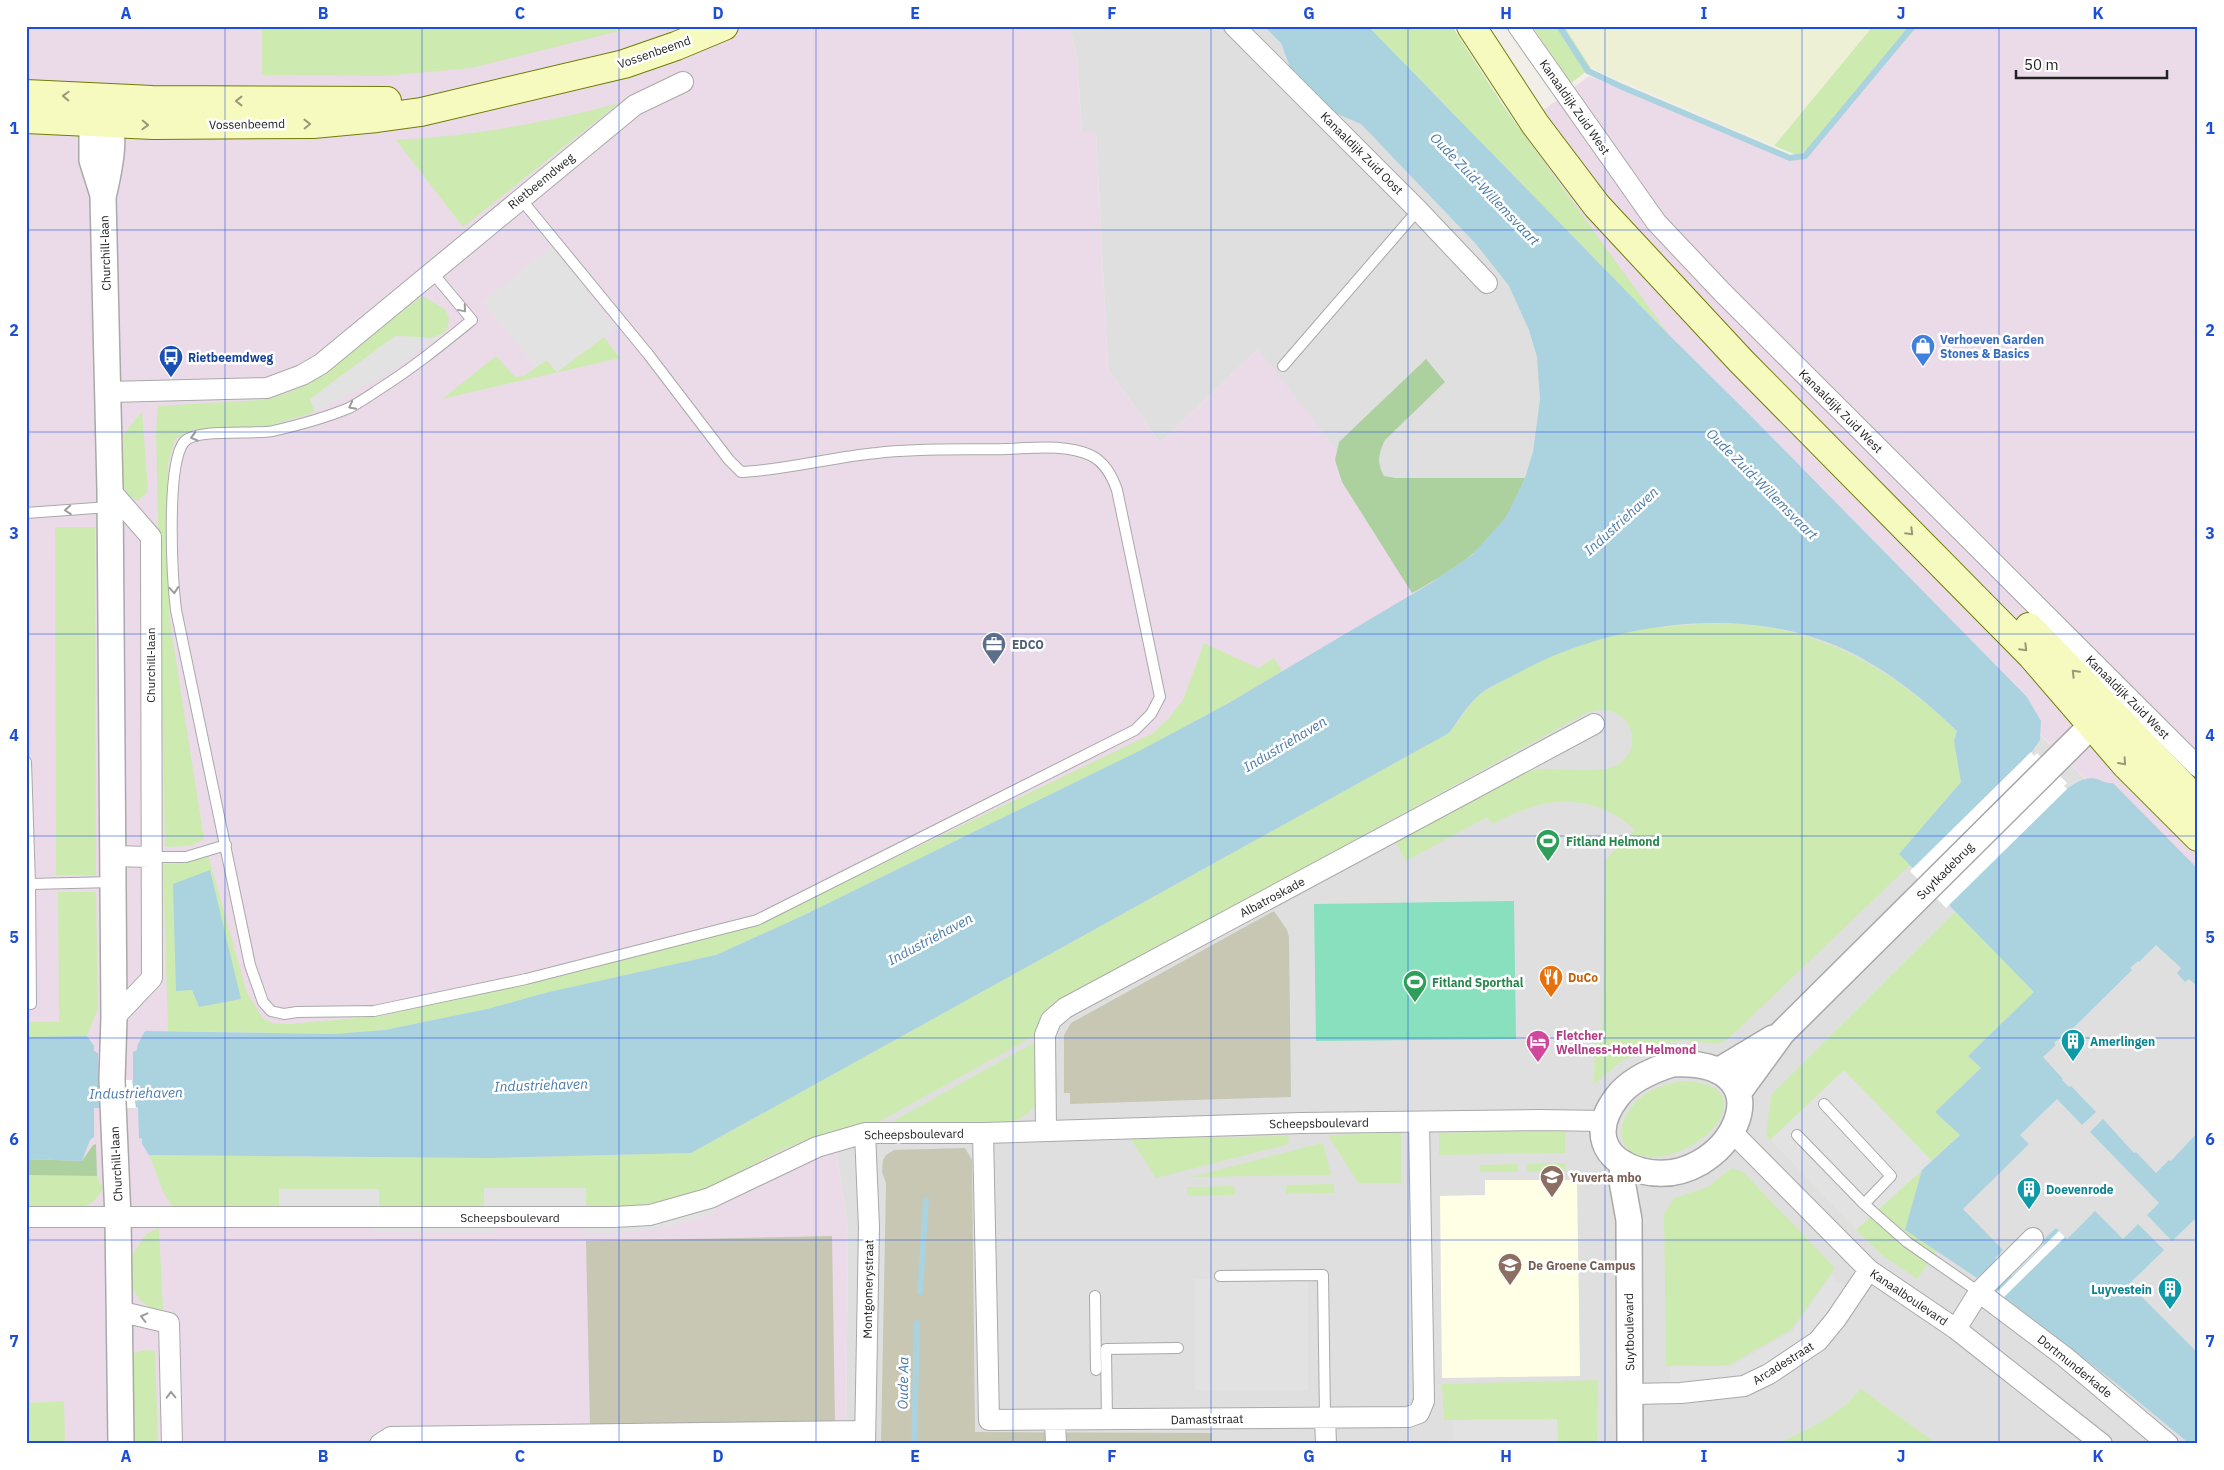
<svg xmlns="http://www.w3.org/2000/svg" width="2224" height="1470" viewBox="0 0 2224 1470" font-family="'IBM Plex Sans',sans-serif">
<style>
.residential{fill:#e0dfdf}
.industrial{fill:#ebdbe8}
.education{fill:#ffffe5}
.construction{fill:#c7c7b4}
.farmland{fill:#eef0d5}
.grass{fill:#cdebb0}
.forest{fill:#add19e}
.pitch{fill:#88e0be}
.parking{fill:#e2e2e2}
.water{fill:#aad3df}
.pier{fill:#fff}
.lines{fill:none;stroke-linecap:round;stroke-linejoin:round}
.stream{stroke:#aad3df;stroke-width:6}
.service-casing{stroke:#a9a9a9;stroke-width:12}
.minor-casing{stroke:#a9a9a9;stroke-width:22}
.tertiary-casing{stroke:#a9a9a9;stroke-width:28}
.secondary-casing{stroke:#707d05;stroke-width:30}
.service{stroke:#fff;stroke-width:10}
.minor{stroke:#fff;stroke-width:20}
.tertiary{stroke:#fff;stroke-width:25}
.secondary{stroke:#f7fabf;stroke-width:28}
.oneway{stroke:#979978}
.oneway2{stroke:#9c9c9c}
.grid{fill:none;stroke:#1d4ed8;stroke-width:1;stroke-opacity:0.55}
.labels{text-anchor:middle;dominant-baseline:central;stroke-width:5;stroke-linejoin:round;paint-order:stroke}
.street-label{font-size:12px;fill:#222;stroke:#fff}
.shop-label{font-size:12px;font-weight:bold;fill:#366cbe;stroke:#fff;text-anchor:start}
.transit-label{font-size:12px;font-weight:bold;fill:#164399;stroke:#fff;text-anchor:start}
.service-label{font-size:12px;font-weight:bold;fill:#4e5e75;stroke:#fff;text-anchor:start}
.leisure-label{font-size:12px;font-weight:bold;fill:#27864d;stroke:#fff;text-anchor:start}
.food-label{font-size:12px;font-weight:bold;fill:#c56008;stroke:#fff;text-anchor:start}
.hotel-label{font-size:12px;font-weight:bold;fill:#b23c85;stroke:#fff;text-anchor:start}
.culture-label{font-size:12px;font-weight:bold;fill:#0d838f;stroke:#fff;text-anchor:start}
.education-label{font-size:12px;font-weight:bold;fill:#785e54;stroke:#fff;text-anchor:start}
.water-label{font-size:14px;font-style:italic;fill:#4a7aab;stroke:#fff}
.neatline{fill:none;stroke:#1d4ed8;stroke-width:2}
.grid-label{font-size:16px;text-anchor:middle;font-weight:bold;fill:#1d4ed8}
</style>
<rect width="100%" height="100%" fill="#f2efe9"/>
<path class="residential" d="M1069,26H1314L2198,889V1444H846L848,1228L831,1115L1258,349L1160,443L1108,369L1096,132H1082L1077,57Z"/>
<path class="industrial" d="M26,26H1069L1077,57L1082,132H1096L1108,369L1160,443L1258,349L1456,603L831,1115L848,1228L846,1444H26Z
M1910,26H2198V889L1987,682L1456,176L1589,76L1792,159Z"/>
<path class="education" d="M1485,1180H1577L1580,1376L1442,1378L1440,1196L1485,1195Z"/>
<path class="construction" d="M1274,911L1287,930L1289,937L1291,1097L1070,1104V1093H1064V1035L1071,1023Z
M965,1148L972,1160L975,1432L1212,1433V1444H881L886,1183L882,1172L883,1160L886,1155L894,1150Z
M832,1236L835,1422L590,1426L586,1241Z"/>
<path class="farmland" d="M1564,26H1873L1774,146L1591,68Z"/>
<path class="grass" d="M262,26H639L471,68L385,76L262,75Z
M1368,26H1452L1504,107L1669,335Z
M1532,26H1564L1591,68L1571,83Z
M1873,26H1918L1814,146L1797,155L1774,146Z
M619,103L463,227L396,140C472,136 545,123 619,103Z
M422,296L445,309L449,318L448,327L444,333L432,338L395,336L310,399L315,412L268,426L192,430L175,439L168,464L169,616L204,839L191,846L165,847L156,431L158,406L262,400L286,394L312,382Z
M604,337L620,358L442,399L496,356L515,377L524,376L546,360L557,372Z
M142,411L148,491L138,501L129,496L122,485L123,435Z
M55,527H95L96,875H56Z
M1701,624C1722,625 1745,623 1766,627C1842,640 1901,678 1957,731L1954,741L1961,782L1899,854L1910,865L1728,1039L1718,1044L1683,1040L1655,1046L1622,1061L1594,1084L1595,1039L1602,1037L1605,860L1635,830C1590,790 1542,797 1492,824L1487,817L1406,861L1395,841C1419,827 1444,813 1468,799C1487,789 1505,777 1526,771C1553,765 1596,776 1617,765C1648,748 1629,697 1586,713L1062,1001L1038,1034L873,1125L841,1130L813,1137L777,1152L711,1187L680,1198L640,1205L586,1208L585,1188H484V1208H379V1189H279V1208H175C162,1198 157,1171 149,1155L489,1158L691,1153L1449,733L1478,695L1544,658L1579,645L1613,635L1647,628Z
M1204,643L1258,668L1274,658L1282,671L1227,704L1141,750L802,916L716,955L549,992L487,1009L385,1030L333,1034L168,1031L163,864L187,863L208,855L247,993L263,1018L273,1023L287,1024L382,1016L756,925L1153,733L1169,718L1183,700Z
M58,892H96L98,1009L87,1036L26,1038V1022H59Z
M1955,912L2034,992L1968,1056L1981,1068L1935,1112L1960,1134L1922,1170L1905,1230L1937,1251L1917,1279L1881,1254L1856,1230L1766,1136L1771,1095Z
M1037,1041L1038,1099C1033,1111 1025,1117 1013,1121L895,1123V1120Z
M1687,1081C1765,1087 1704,1157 1653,1157C1613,1156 1614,1123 1638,1100C1650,1088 1671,1082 1687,1081Z
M1565,1130V1153L1439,1155V1133Z
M1401,1133V1183H1358L1328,1135Z
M1288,1136L1289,1144L1156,1178L1131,1139Z
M1323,1143L1331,1175L1191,1177L1322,1143Z
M1566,1163V1171L1527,1172V1164Z
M1517,1164L1518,1172H1480V1165Z
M1732,1168L1743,1172L1835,1268L1791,1330L1729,1365L1666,1366L1664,1214L1674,1198L1708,1187Z
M26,1175L97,1176L103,1189C100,1193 97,1199 93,1202C80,1212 42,1209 26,1207Z
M1334,1184V1193L1286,1194V1185Z
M1234,1186L1235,1195L1187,1196V1187Z
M159,1228L163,1309L158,1312L140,1301L127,1279L128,1261L146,1234Z
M145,1350L155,1351L158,1444H131L130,1354Z
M1598,1380L1597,1444H1558L1557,1419L1444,1420L1442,1384Z
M1861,1389L1937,1444H1776C1807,1430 1838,1416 1861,1389Z
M64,1401L65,1444H26V1403Z"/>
<path class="forest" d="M1426,359L1445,382L1385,440C1379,452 1376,463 1384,476L1395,478H1525C1519,491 1514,505 1506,517C1484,551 1447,574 1412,593L1342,482L1335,460L1339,442Z
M96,1144L97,1176L26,1175V1159L82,1161L93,1145Z"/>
<path class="pitch" d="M1514,901L1516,1039L1316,1041L1314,904Z"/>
<path class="parking" d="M552,246L616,328L557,372L547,360L536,367L483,302Z
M444,333L385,375L315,412L310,399L395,336L432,338Z
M1844,1070L1932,1161L1856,1230L1770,1140Z
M484,1188H586V1208H484Z
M279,1189H379V1208H279Z
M719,1205L714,1214L664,1228L619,1233H588L583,1227L631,1226L685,1217Z
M370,1227H497L492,1233L375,1232Z
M1831,1276L1846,1288L1805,1342L1738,1382L1670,1385V1367L1732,1366L1793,1331Z
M1195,1279H1308V1390H1195Z
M1557,1419L1558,1444H1453V1420Z"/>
<path class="water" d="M1264,26H1368L1669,335L1749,414L2027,697L2041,721L2040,740L2031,753L2067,789C2075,783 2086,776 2097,779C2103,781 2107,784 2113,783L2198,869V987L2189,979L2185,982L2177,973L2181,968L2156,945L2139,962L2138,961L2130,968L2132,970L2064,1037L2062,1036L2054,1043L2056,1045L2043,1057L2063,1079L2062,1080L2069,1087L2071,1086L2096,1112L2082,1125L2057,1099L2020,1135L2029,1144L1963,1209L2003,1250L1995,1258L2012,1276L2044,1245L2041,1242L2056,1228L2067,1239L2095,1211L2123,1239L2138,1224L2164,1250L2129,1284L2198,1353V1444H2190L2117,1384L1995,1290L1997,1288L1982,1273L1977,1278L1905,1230L1922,1170L1960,1135L1935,1112L1981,1068L1968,1056L2034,992L1899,854L1961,782L1954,741L1957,731C1923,698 1881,665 1837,646C1737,604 1608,623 1516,674C1504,681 1486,687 1477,697C1466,707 1458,721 1449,733L691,1153L489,1158L149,1155L142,1144V1139L139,1138L138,1107L94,1108V1137L90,1140L82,1161L26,1159L27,1037L87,1036L94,1046V1051L98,1053L99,1081H133V1052L137,1050V1046L145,1031L333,1034L385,1030L487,1009L549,992L716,955L802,916L1141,750L1227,704L1431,583L1472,555L1506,517L1525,478L1533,452L1540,399L1537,357L1529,330L1509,286L1476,244L1361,124L1333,112L1291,70L1281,43Z
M210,870L241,999L199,1007L192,990L176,991L173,884Z
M2103,1119L2134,1153L2136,1152L2156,1173L2169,1160L2171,1161L2198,1132V1216L2172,1241L2147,1215L2159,1203L2090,1132Z"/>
<path class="pier" d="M2031,752L2034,756L2037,753L2067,783L2064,786L2067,789L1946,908L1910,871Z
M103,1080H132L136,1108H103Z
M2059,1231L2065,1237L2004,1297L1997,1292Z"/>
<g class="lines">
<path class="stream" d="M1559,26L1588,71L1620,86L1790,158L1805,156L1913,26
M920,1292L926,1200
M914,1444L917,1323"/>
<defs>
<path id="service" d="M431,271L472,320C440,346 413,368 378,390C369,396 359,403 349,408C325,418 299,425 273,431C254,435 195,428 184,442C166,465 172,577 176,610L250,965L263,1002L271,1011L284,1014L297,1012L374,1011L526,979L757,920L1135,730L1151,714L1160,697L1117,490C1112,476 1105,462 1090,455C1065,444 1034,448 1007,449C964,450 920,448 877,453C832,457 787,470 741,472L729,460L648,354L520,198
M1283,366L1418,210
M26,513L109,507
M26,762L30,884
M151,857H186L226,845
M26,1004H31L30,884L113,882
M1824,1104L1891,1176L1864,1204L1907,1242L1979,1292
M1797,1135L1864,1204
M1220,1276L1323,1275L1325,1417
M1095,1296L1096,1370
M1107,1420L1106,1349L1178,1348"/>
<path id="minor" d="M1234,26L1418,210L1487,283
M1518,26L1656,222L1722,292L2198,767
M109,392L267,388L302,375L321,364L635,105L683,82
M110,490L151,537L152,978L114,1018
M112,856L151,857
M1046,1131L1045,1035L1051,1020L1065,1008L1594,724
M1732,1132L1869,1270L1956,1329L2102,1444
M983,1133L989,1420L1408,1417L1419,1413L1424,1401L1419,1122
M26,1217H614L650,1215L710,1198L817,1147L865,1133H983L1301,1123L1539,1120L1605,1121
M1979,1292L2065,1357L2168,1444
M118,1311L169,1323L172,1444
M1956,1329L1979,1292L2033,1238
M1631,1394L1681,1393L1744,1386L1769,1374L1818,1341L1836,1319L1869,1270
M1325,1417L1326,1444
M1055,1420L1056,1444
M380,1444L391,1437L865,1431
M865,1444L869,1227L865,1133"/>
<path id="tertiary" d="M107,103C116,137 111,163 103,197L110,490L114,1018L112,1080L118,1218L121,1444
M101,104L92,122V160L103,195
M1672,1064C1796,1058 1728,1192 1642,1171C1601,1160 1592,1130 1617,1097C1629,1081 1653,1070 1672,1064Z
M1718,1071L1773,1038
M1739,1092L1782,1033L2106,711
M1623,1163L1622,1181L1629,1220L1630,1444"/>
<path id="secondary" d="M1471,26L1535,124L1597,206L1741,361L2032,656L2126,765L2198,837
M26,94L152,100L387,101
M26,119L153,125L313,124L377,118L421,112L624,64L676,46L724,26
M2029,627L2198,802"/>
</defs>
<use href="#service" class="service-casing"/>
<use href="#minor" class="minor-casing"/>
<use href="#tertiary" class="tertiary-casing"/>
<use href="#secondary" class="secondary-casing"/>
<use href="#service" class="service"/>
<use href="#minor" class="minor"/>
<use href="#tertiary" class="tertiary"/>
<use href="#secondary" class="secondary"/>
</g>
<defs><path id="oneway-chevron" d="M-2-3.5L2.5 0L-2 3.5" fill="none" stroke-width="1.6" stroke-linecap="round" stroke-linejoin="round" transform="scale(1.25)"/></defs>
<g class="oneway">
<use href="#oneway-chevron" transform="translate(66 96) rotate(-178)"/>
<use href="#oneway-chevron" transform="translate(239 101) rotate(-180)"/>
<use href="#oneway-chevron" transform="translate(307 124) rotate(-1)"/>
<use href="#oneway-chevron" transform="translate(145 125) rotate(2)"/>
<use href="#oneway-chevron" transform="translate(1910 532) rotate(45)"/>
<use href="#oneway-chevron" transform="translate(2024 648) rotate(45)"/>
<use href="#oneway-chevron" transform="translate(2075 673) rotate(-134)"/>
<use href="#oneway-chevron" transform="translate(2123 762) rotate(48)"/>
</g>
<g class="oneway2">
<use href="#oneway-chevron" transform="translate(463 309) rotate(50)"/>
<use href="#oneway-chevron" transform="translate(352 406) rotate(153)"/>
<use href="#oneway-chevron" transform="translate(194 437) rotate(164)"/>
<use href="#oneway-chevron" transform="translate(68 510) rotate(176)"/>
<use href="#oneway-chevron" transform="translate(174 590) rotate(85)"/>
<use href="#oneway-chevron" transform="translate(144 1317) rotate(-166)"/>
<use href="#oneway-chevron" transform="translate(171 1395) rotate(-91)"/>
</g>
<path class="grid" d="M225,26V1444M422,26V1444M619,26V1444M816,26V1444M1013,26V1444M1211,26V1444M1408,26V1444M1605,26V1444M1802,26V1444M1999,26V1444M26,230H2198M26,432H2198M26,634H2198M26,836H2198M26,1038H2198M26,1240H2198"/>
<defs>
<symbol id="shop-pin" viewBox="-11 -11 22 30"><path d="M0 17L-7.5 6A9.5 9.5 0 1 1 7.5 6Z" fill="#3f7fe0" stroke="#fff"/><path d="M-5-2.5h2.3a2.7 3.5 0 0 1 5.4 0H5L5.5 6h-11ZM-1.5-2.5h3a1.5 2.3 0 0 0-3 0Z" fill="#fff"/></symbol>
<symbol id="bus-pin" viewBox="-11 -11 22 30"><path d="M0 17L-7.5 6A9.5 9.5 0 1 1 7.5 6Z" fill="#1a4fb4" stroke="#fff"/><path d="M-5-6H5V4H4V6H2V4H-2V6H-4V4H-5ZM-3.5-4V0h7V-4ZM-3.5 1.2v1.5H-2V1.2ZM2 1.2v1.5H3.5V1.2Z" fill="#fff"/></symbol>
<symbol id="office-pin" viewBox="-11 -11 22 30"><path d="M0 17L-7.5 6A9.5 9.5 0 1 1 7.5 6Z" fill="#5c6f8a" stroke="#fff"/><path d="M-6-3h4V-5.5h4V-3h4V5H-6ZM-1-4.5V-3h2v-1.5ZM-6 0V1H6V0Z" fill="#fff"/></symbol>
<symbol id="stadium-pin" viewBox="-11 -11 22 30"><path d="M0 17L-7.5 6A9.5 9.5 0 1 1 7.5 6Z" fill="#2e9e5b" stroke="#fff"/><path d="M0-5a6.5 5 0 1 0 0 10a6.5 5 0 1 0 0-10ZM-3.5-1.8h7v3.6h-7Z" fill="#fff"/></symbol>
<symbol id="restaurant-pin" viewBox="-11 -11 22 30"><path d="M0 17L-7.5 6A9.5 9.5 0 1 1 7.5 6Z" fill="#e8710a" stroke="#fff"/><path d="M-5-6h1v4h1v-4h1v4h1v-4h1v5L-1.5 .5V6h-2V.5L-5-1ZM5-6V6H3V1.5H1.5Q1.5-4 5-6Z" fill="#fff"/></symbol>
<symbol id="building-pin" viewBox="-11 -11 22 30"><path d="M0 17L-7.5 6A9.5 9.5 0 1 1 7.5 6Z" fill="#0f9aa8" stroke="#fff"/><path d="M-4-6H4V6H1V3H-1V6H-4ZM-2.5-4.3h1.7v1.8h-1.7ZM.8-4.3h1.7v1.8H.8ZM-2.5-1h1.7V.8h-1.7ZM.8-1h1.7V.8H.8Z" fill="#fff"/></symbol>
<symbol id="hotel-pin" viewBox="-11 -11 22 30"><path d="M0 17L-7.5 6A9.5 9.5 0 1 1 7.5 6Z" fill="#d1479c" stroke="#fff"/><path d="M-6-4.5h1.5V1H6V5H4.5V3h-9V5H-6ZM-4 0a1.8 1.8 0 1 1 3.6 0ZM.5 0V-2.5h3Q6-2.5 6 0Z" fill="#fff"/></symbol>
<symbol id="university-pin" viewBox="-11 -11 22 30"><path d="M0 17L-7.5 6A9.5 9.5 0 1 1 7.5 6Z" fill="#8d6e63" stroke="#fff"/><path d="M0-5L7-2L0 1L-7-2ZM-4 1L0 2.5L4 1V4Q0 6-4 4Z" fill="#fff"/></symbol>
<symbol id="school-pin" viewBox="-11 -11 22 30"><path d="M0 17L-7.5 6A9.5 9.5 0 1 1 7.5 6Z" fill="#8d6e63" stroke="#fff"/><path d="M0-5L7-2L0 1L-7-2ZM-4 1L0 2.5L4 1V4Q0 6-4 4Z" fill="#fff"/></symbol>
</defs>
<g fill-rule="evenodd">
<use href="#shop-pin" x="1909" y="332" width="28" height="38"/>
<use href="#bus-pin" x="157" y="343" width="28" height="38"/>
<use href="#office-pin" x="980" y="630" width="28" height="38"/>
<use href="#stadium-pin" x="1534" y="827" width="28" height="38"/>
<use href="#restaurant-pin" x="1537" y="963" width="28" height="38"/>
<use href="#stadium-pin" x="1401" y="968" width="28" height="38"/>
<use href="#building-pin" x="2059" y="1027" width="28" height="38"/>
<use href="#hotel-pin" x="1524" y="1028" width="28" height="38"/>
<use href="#university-pin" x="1538" y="1163" width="28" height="38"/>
<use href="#building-pin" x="2015" y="1175" width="28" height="38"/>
<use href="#school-pin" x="1496" y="1251" width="28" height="38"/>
<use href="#building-pin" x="2156" y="1275" width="28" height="38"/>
</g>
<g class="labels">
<g class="street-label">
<text transform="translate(654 52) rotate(-19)">Vossenbeemd</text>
<text transform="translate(1575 107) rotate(55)">Kanaaldijk Zuid West</text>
<text transform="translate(247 124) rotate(-1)">Vossenbeemd</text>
<text transform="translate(1362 153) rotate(45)">Kanaaldijk Zuid Oost</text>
<text transform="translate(541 181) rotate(-39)">Rietbeemdweg</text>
<text transform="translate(105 253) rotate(-92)">Churchill-laan</text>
<text transform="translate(1841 411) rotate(45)">Kanaaldijk Zuid West</text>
<text transform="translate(150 665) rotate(-90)">Churchill-laan</text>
<text transform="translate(2128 697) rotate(45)">Kanaaldijk Zuid West</text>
<text transform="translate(1945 871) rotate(-45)">Suytkadebrug</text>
<text transform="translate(1272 897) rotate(-28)">Albatroskade</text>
<text transform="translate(1319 1123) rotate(-1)">Scheepsboulevard</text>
<text transform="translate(914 1134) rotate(-1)">Scheepsboulevard</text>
<text transform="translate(116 1164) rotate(-93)">Churchill-laan</text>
<text x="510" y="1217">Scheepsboulevard</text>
<text transform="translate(868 1289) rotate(-89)">Montgomerystraat</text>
<text transform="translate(1909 1297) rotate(34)">Kanaalboulevard</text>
<text transform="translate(1629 1332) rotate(-91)">Suytboulevard</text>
<text transform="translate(1783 1363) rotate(-32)">Arcadestraat</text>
<text transform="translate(2075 1366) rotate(39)">Dortmunderkade</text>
<text transform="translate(1207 1419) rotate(-1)">Damaststraat</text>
</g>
<g class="shop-label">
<text x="1940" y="339">Verhoeven Garden<tspan x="1940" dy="14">Stones &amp; Basics</tspan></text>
</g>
<g class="transit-label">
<text x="188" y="357">Rietbeemdweg</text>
</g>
<g class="service-label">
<text x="1012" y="644">EDCO</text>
</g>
<g class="leisure-label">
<text x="1566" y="841">Fitland Helmond</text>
<text x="1432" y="982">Fitland Sporthal</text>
</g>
<g class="food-label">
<text x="1568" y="977">DuCo</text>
</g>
<g class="hotel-label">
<text x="1556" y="1035">Fletcher<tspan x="1556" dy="14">Wellness-Hotel Helmond</tspan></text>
</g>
<g class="culture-label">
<text x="2090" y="1041">Amerlingen</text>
<text x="2046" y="1189">Doevenrode</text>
<text x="2152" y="1289" text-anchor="end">Luyvestein</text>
</g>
<g class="education-label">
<text x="1570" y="1177">Yuverta mbo</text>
<text x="1528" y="1265">De Groene Campus</text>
</g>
<g class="water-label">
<text transform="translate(1485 189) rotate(46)">Oude Zuid-Willemsvaart</text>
<text transform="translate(1762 484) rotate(45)">Oude Zuid-Willemsvaart</text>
<text transform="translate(1621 521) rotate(-42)">Industriehaven</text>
<text transform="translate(1285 744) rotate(-31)">Industriehaven</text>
<text transform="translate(930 939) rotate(-28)">Industriehaven</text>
<text transform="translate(541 1085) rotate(-2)">Industriehaven</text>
<text transform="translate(136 1093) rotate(-1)">Industriehaven</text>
<text transform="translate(903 1383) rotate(-89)">Oude Aa</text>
</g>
</g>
<rect width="2224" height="1470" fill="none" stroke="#ffffff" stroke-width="55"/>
<path d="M2016 70v8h151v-8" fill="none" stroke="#222222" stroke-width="2.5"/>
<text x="2024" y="70" font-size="15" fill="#222222" stroke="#ffffff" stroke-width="4" paint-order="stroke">50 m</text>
<rect x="28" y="28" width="2168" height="1414" class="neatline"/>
<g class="grid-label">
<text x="126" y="19">A</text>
<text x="323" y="19">B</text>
<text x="520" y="19">C</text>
<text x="718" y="19">D</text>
<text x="915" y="19">E</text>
<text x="1112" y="19">F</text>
<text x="1309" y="19">G</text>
<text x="1506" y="19">H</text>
<text x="1704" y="19">I</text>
<text x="1901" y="19">J</text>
<text x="2098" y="19">K</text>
<text x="14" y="134">1</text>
<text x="2210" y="134">1</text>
<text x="14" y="336">2</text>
<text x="2210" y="336">2</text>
<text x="14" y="539">3</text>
<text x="2210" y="539">3</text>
<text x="14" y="741">4</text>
<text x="2210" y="741">4</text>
<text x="14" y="943">5</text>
<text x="2210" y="943">5</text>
<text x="14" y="1145">6</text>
<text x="2210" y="1145">6</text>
<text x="14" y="1347">7</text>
<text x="2210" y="1347">7</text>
<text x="126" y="1462">A</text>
<text x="323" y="1462">B</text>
<text x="520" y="1462">C</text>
<text x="718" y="1462">D</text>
<text x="915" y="1462">E</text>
<text x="1112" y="1462">F</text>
<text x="1309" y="1462">G</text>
<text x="1506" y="1462">H</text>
<text x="1704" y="1462">I</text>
<text x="1901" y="1462">J</text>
<text x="2098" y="1462">K</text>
</g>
</svg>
